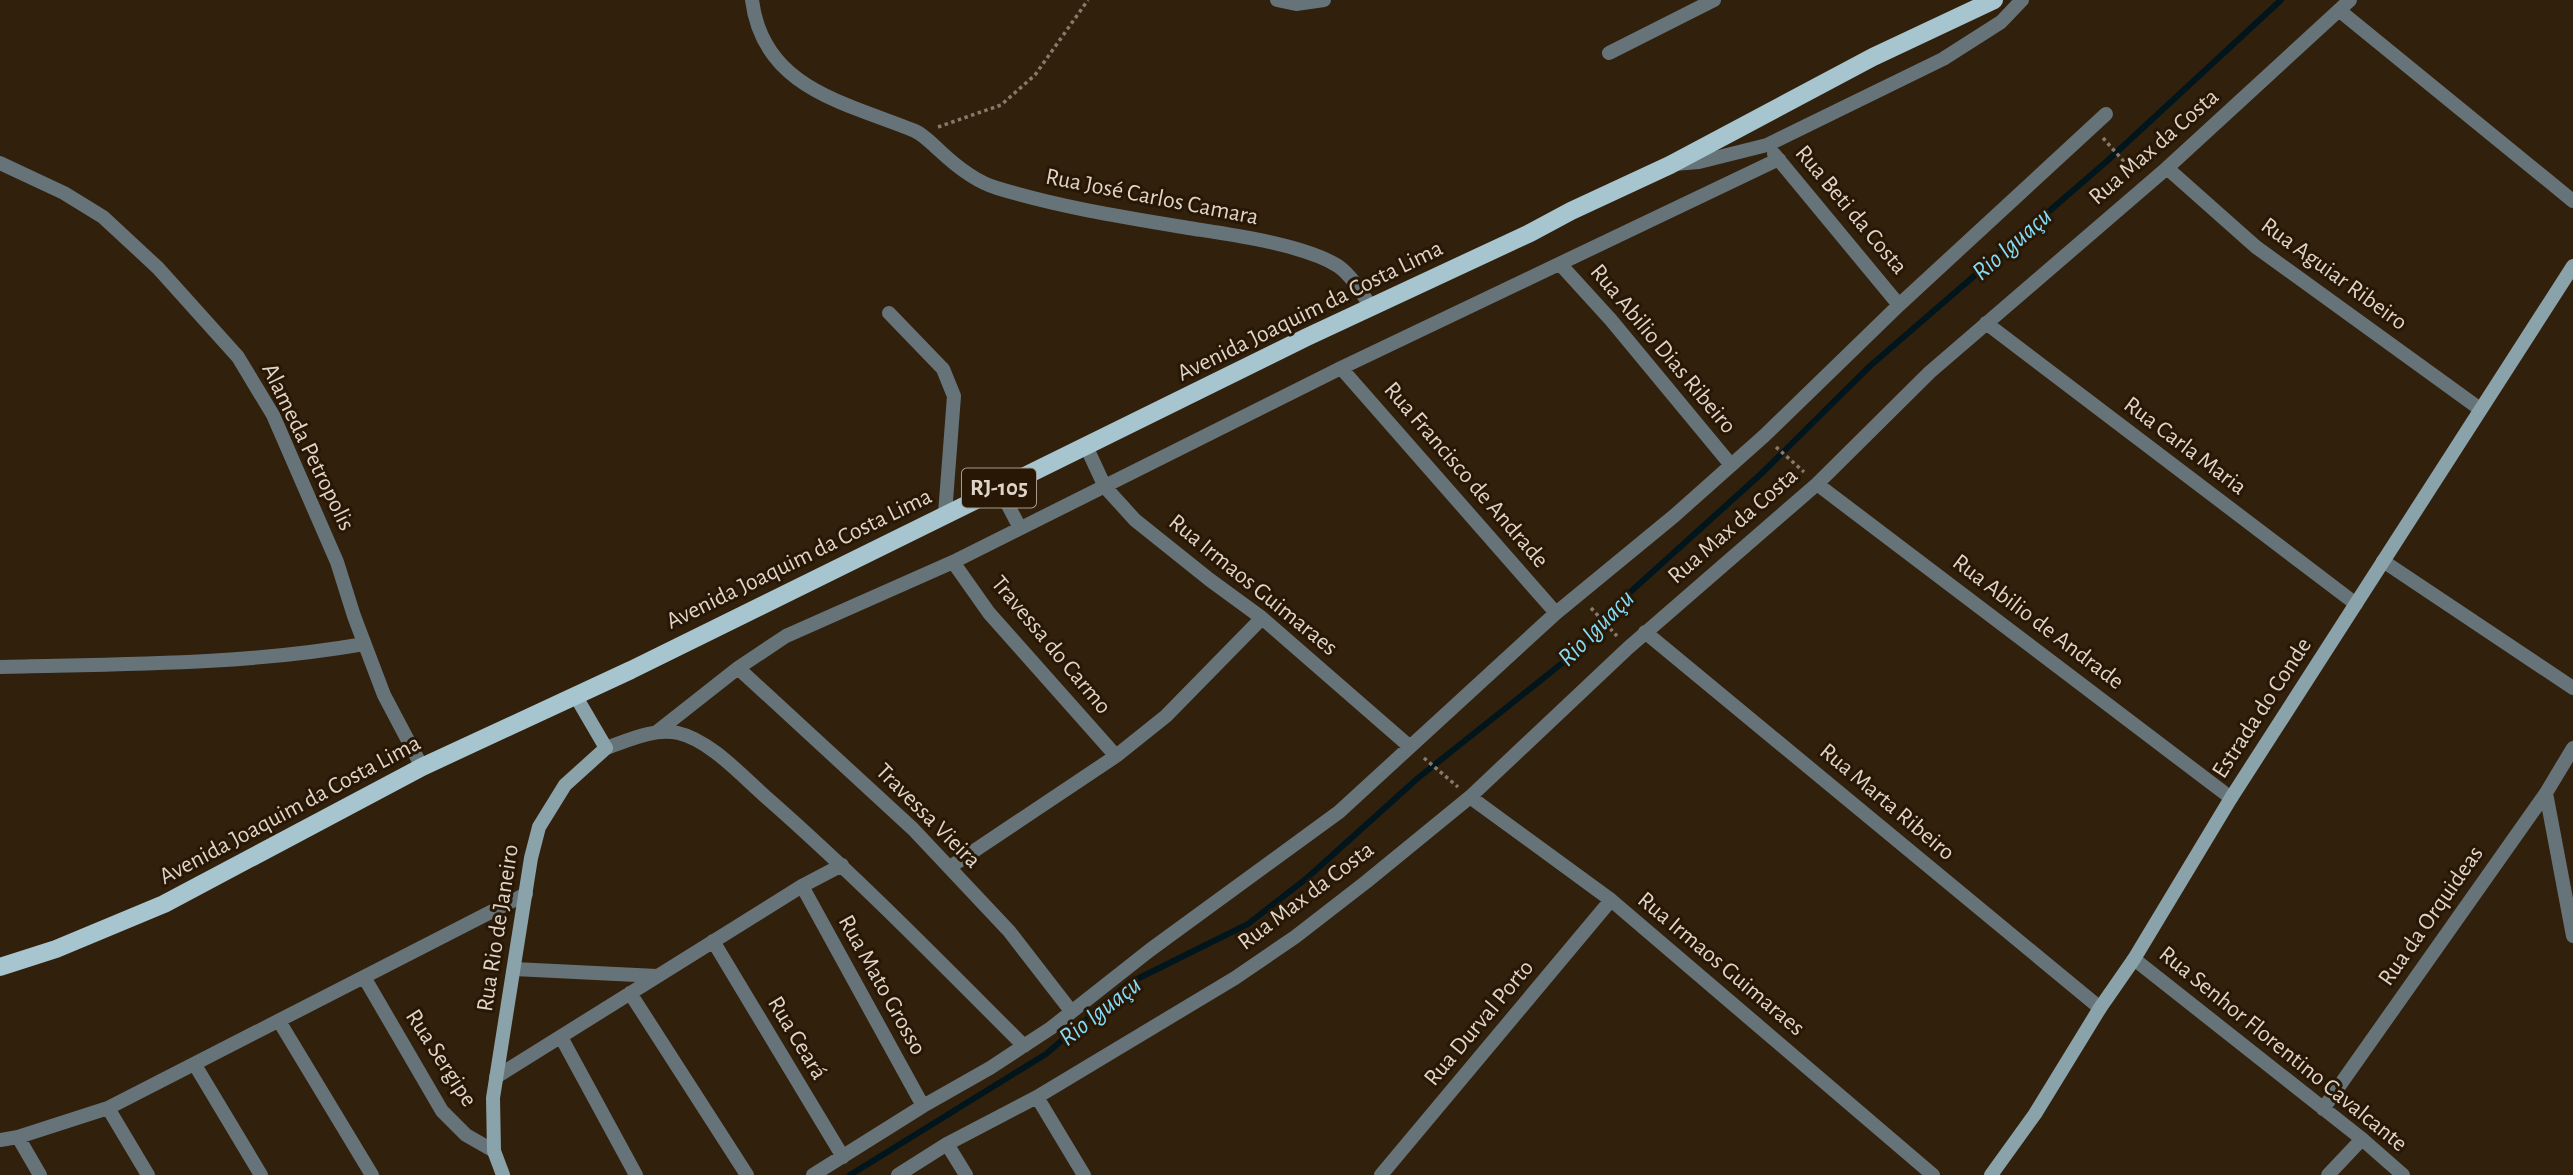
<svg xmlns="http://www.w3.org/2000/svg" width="2573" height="1175" viewBox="0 0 2573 1175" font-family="'Alegreya Sans',sans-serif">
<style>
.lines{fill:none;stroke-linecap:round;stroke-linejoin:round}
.stream{stroke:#00151c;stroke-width:6}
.path{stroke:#887a6a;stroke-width:3.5;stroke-dasharray:3.5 3.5;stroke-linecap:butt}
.street{stroke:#667479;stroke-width:14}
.secondary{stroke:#8aa2a9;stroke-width:14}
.primary{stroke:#a7c5cf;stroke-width:18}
.labels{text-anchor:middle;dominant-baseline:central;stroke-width:6;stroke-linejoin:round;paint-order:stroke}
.shield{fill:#271704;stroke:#a89b8d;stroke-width:2}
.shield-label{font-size:23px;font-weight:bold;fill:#dfd4c8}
.street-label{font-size:24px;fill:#dfd4c8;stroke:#271704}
.water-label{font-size:26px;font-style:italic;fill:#83dcf7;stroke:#271704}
</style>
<rect width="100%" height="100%" fill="#31200c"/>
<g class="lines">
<path class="stream" d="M850,1175L1046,1054L1129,983L1248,924L1307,878L1418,778L1585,645L1627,595L1762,473L1870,366L2106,162L2281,0"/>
<path class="path" d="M938,127L1001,105L1035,75L1088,0
M2103,138L2135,174
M1776,447L1804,472
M1591,608L1617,636
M1424,758L1458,787"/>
<path class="street" d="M752,0C763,89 847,103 915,131C924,135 932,144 940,151C956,166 976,182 997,188C1062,208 1128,218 1195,229C1234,235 1305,245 1338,266C1352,276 1362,293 1371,307
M1277,0L1296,4L1324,0
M2340,11L2573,201
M1609,53L1714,0
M1774,154L1899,305
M0,163L64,193L103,217L158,268L238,357L273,415L337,562L354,616L384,695L422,767
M1674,164L1699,162L1767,145L1943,59L2001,22L2022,0
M2167,168L2256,247L2480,409
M1560,264L1611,320L1731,465
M889,313L943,369L954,396L945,514
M1986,323L2356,604
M1341,368L1556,613
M1086,446L1105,487L1135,520L1210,580L1262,618L1409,746
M1817,484L2231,798
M999,488L1020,528
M2383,561L2573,688
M953,562L989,613L1116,756
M1645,632L2100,1008
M0,667C121,664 245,665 364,644
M738,668L913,829L1009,931L1071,1011
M658,731L738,668L786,636L953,562L1341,368L1779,159
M606,748C629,740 654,728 678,733C710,740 743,777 767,798C857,877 940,962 1024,1046
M2546,793L2573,936
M1470,797L1611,900L1933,1175
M950,867L1116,756L1166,716L1262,618
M802,886L923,1106
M713,941L843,1157
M2134,959L2362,1139L2403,1175
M514,969L657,976
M364,977L442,1111L466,1135L494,1151
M630,993L747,1175
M279,1021L372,1175
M561,1037L636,1175
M195,1065L261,1175
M496,1077L802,886L842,865
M1037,1097L1084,1175
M108,1108L148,1175
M2323,1109L2546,793L2573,748
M18,1137L40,1175
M0,1140L18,1137L108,1108L526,894
M947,1144L966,1175
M813,1175L923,1106L990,1068L1051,1028L1150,950L1339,812L1556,613L1674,516L1764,436L1899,305L2106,114
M898,1175L947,1144L1037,1097L1235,978L1295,937L1366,882L1470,797L1628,648L1817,484L1930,372L2167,168L2350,0
M1381,1175L1611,900
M2328,1175L2362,1139"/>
<path class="secondary" d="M503,1175L494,1151L493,1098L531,858L539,827L565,785L606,748L575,695
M1991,1175L2035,1114L2100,1008L2134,959L2231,798L2573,266"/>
<path class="primary" d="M0,967L56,949L164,904L422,767L631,670L1307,337L1530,233L1571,211L1670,165L1873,57L1994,0"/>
</g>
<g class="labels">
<rect class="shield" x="962" y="468.5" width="74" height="39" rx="5"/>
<g class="shield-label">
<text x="999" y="488">RJ-105</text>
</g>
<g class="street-label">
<text transform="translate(2154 147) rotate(-41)">Rua Max da Costa</text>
<text transform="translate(1152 197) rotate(11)">Rua José Carlos Camara</text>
<text transform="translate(1851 210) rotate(50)">Rua Beti da Costa</text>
<text transform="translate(2334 274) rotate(36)">Rua Aguiar Ribeiro</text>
<text transform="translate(1310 311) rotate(-26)">Avenida Joaquim da Costa Lima</text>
<text transform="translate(1663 349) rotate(50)">Rua Abilio Dias Ribeiro</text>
<text transform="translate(2185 446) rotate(37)">Rua Carla Maria</text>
<text transform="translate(308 447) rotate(64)">Alameda Petropolis</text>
<text transform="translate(1466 475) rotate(49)">Rua Francisco de Andrade</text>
<text transform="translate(1733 526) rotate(-41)">Rua Max da Costa</text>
<text transform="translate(799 559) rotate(-26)">Avenida Joaquim da Costa Lima</text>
<text transform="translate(1253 585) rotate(39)">Rua Irmaos Guimaraes</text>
<text transform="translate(2038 622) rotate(37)">Rua Abilio de Andrade</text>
<text transform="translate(1051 645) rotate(50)">Travessa do Carmo</text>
<text transform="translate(2262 708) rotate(-57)">Estrada do Conde</text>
<text transform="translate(1887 802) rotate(40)">Rua Marta Ribeiro</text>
<text transform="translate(290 810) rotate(-28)">Avenida Joaquim da Costa Lima</text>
<text transform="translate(928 816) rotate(45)">Travessa Vieira</text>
<text transform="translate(1306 896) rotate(-37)">Rua Max da Costa</text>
<text transform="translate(2431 916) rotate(-55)">Rua da Orquideas</text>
<text transform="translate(498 928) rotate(-81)">Rua Rio de Janeiro</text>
<text transform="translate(1721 964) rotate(40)">Rua Irmaos Guimaraes</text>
<text transform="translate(882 985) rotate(61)">Rua Mato Grosso</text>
<text transform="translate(1479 1023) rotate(-50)">Rua Durval Porto</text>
<text transform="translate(797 1038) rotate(59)">Rua Ceará</text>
<text transform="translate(2283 1049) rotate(39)">Rua Senhor Florentino Cavalcante</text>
<text transform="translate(441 1058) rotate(57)">Rua Sergipe</text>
</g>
<g class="water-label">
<text transform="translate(2012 244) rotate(-41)">Rio Iguaçu</text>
<text transform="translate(1596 628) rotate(-45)">Rio Iguaçu</text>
<text transform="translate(1100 1011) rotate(-38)">Rio Iguaçu</text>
</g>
</g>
</svg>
